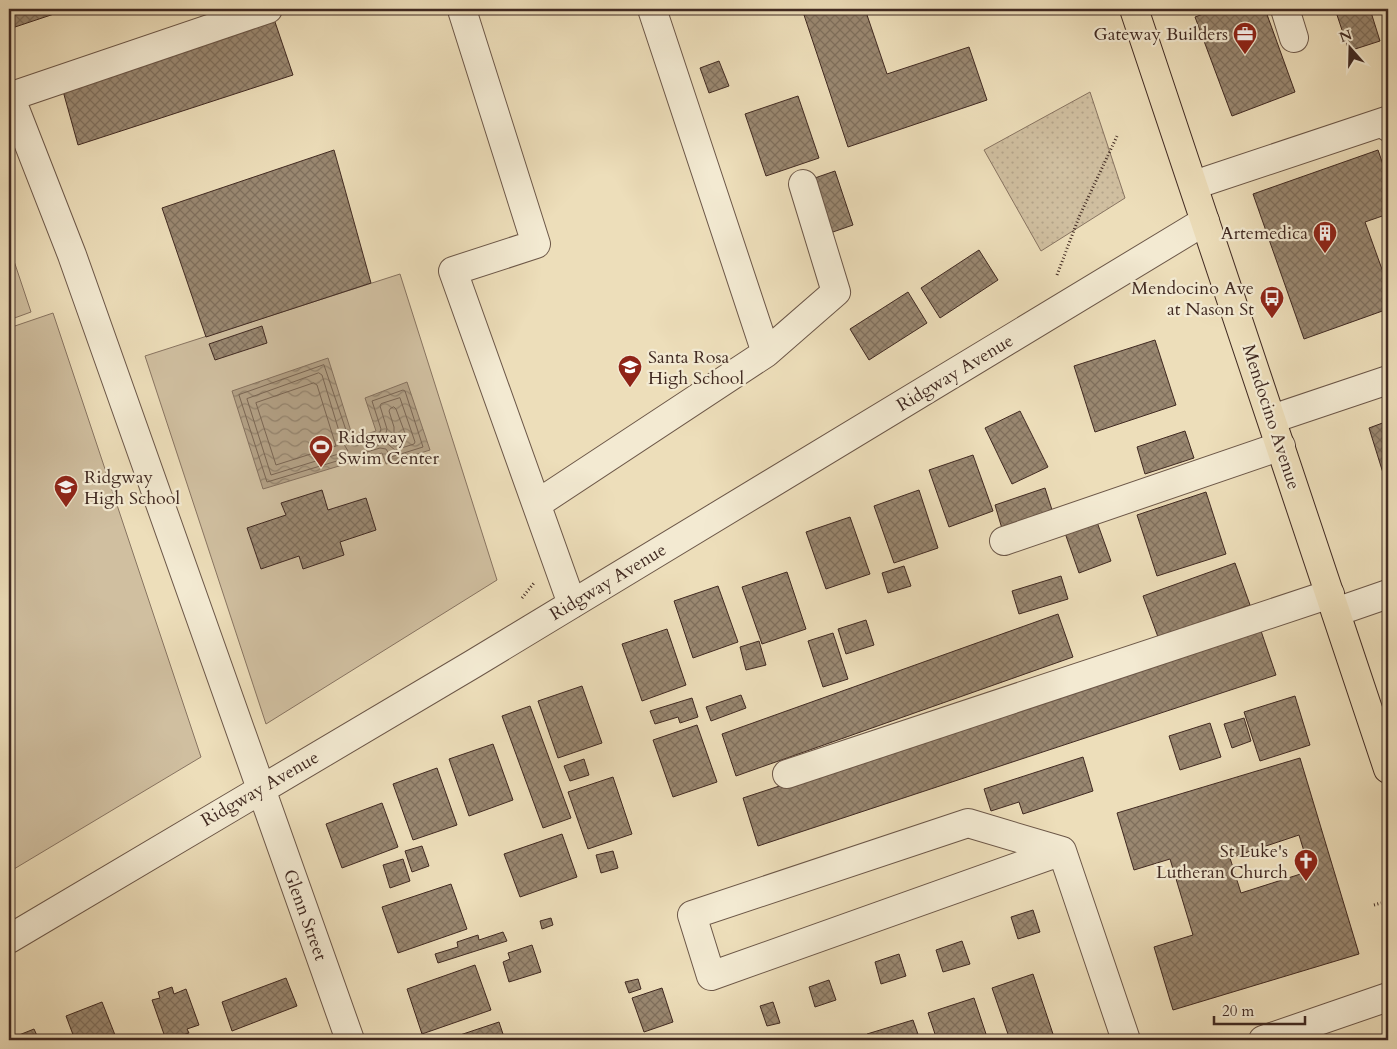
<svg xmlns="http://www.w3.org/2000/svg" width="1397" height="1049" viewBox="0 0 1397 1049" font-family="Cardo,serif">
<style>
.grass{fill:url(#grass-dots);stroke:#887461}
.green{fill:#d0bfa0;stroke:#887461}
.water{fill:url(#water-waves);stroke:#85715e}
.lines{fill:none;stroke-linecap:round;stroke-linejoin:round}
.shore{stroke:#7a6654;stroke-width:1}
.building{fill:url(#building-cross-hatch);stroke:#412a22;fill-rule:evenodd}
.minor-casing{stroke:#6c5748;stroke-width:30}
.major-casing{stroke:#412a22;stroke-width:30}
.path{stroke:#412a22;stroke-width:3;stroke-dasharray:1 2.5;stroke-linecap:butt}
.minor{stroke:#f3ead2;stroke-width:28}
.major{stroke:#eddeba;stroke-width:28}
.labels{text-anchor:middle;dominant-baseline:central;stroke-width:4.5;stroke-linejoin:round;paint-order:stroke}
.poi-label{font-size:18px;fill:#412a22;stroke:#f3ead2;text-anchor:end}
.street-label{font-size:18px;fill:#412a22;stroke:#f3ead2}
</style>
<defs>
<pattern id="grass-dots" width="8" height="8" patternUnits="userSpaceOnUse" patternTransform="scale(1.25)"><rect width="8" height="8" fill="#d0bfa0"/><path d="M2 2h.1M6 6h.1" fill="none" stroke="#b4a48a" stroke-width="1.8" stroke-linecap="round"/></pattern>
<pattern id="water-waves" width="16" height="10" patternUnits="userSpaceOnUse" patternTransform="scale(1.25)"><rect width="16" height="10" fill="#b3a186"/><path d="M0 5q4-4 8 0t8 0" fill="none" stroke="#93836d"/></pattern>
<pattern id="building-cross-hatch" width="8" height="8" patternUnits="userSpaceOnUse" patternTransform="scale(1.25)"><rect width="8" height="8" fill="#9a8871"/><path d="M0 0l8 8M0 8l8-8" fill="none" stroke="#7f6f5c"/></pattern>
</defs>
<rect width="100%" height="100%" fill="#eddeba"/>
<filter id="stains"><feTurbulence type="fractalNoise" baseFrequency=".004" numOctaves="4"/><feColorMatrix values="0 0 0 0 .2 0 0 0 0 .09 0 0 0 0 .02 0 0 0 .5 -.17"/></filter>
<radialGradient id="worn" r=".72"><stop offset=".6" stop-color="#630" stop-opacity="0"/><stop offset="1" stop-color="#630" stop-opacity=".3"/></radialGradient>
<path class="grass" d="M1090,92L1125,198L1041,251L984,150Z"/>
<path class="green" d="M13,258L31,312L9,320V259Z
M400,274L497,580L266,724L145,356Z
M53,313L201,757L9,872V328Z"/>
<path class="water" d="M328,358L353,438L376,431L365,398L407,382L430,450L386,464L382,453L263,489L232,391Z"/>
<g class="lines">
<path class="shore" d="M324,365L350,442L356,443L379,435L381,429L372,401L403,390L405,391L423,447L391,457L386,449L380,448L267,482L239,395Z
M319,373L322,375L342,441L348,451L271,475L247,399Z
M314,383L317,385L336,446L276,465L256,403Z
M400,398L415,442L414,444L395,450L384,441L387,429L380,406L381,404Z
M394,407L396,409L406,436L404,439L398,441L394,438V427L389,411L390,409Z"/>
</g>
<path class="building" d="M9,9H69L9,29Z
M802,9H865L887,74L969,47L987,100L848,147Z
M1217,9H1265L1295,92L1232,116L1195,17Z
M1335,9H1370L1380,41L1349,51Z
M274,19L293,75L78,145L63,91Z
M719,61L729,86L709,93L700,68Z
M798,96L819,158L766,176L745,114Z
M334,150L371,283L206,337L162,208Z
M1378,150L1388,179V214L1365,222L1388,286V309L1304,339L1253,194Z
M835,171L853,225L830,233L812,179Z
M979,250L998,280L940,318L921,288Z
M908,292L927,323L869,360L850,329Z
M262,326L267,343L215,360L209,344Z
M1155,340L1176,405L1095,432L1074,366Z
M1020,411L1048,467L1012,484L985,428Z
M1388,421V489L1369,428Z
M1185,431L1194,458L1145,474L1137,447Z
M973,455L993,511L949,527L929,470Z
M1045,488L1054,516L1003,532L995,505Z
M322,490L328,510L366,498L376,530L340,542L344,555L303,569L299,556L261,569L247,528L286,515L281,503Z
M919,490L938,548L894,563L874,506Z
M1206,492L1226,554L1157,576L1137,515Z
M850,517L870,574L826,589L806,532Z
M1097,522L1111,561L1079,573L1065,533Z
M1235,563L1250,605L1158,637L1143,596Z
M904,566L911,586L888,593L882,573Z
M787,572L806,629L762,644L742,587Z
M1061,576L1068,599L1019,614L1012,591Z
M718,586L738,642L693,658L674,601Z
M1058,614L1073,657L736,776L722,734Z
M866,620L874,645L846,654L838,629Z
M1260,628L1276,675L758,846L743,798Z
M667,629L686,685L642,701L622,644Z
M833,633L848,679L823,687L808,641Z
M759,641L766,665L746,670L740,647Z
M582,686L602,743L558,758L538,701Z
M741,695L746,708L711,721L706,707Z
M1295,696L1310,745L1260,761L1244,712Z
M692,698L698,717L680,723L678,717L655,724L650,711Z
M530,706L571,818L543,828L502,716Z
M1244,718L1251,741L1232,748L1224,724Z
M1210,723L1221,757L1180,770L1169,736Z
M697,725L717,782L673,797L653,740Z
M493,744L513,800L469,816L449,759Z
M1083,757L1093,791L1023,814L1019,802L991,811L984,789Z
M1300,758L1359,954L1173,1010L1154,947L1193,935L1170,859L1134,870L1117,813ZM1299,835L1310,871L1241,893L1230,858Z
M584,759L589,775L570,781L564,766Z
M437,768L457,825L413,840L393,784Z
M613,777L632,834L588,849L568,792Z
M382,803L398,847L342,868L326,824Z
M562,834L577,877L520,897L504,854Z
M422,846L429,866L412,872L405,851Z
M613,851L618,868L601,873L596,855Z
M403,859L410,881L390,888L383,865Z
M451,884L467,929L398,953L382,907Z
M1033,910L1040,932L1018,939L1011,917Z
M551,918L553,925L542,929L540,921Z
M503,932L507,941L438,963L435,954L458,947L457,942L478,935L479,940Z
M962,941L970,964L943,972L936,950Z
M532,945L541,972L509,982L503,962L510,959L508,953Z
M899,954L906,976L881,984L875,962Z
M475,965L491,1010L422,1034L407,989Z
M1033,974L1054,1037L1043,1040H1010L992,988Z
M286,978L297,1006L232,1031L222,1002Z
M638,979L641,989L629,993L625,982Z
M829,980L836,1000L815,1007L809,987Z
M172,987L174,994L186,989L199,1025L187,1029L189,1033L166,1040L152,1000L160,998L158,992Z
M662,988L673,1022L644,1032L632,998Z
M974,998L988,1040H937L928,1013Z
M102,1002L117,1040H75L66,1016Z
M773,1002L780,1023L767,1026L760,1006Z
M913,1020L920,1040H869L867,1034Z
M499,1022L505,1040H445Z
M34,1029L39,1040H9V1039Z
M849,1035L851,1040H834Z"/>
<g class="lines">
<defs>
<path id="minor" d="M465,9L462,10L536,244L453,271L572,604
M1285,9L1294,38
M10,96L72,255L350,1040
M9,97L268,9
M1194,185L1386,121L1388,127
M766,353L836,292L803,184
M1272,419L1388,380
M537,504L766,353L652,9
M1004,541L1281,446
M1336,612L1388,594
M787,774L1330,594
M968,823L1062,851L711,976L692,915Z
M1062,851L1126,1040
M9,939L473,664L1205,221
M1263,1040L1388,997"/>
<path id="major" d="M1134,9L1388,769"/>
</defs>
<use href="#minor" class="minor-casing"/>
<use href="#major" class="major-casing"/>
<path class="path" d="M1057,275L1079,217L1118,134
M522,598L534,583
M1374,905L1381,903"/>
<use href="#minor" class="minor"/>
<use href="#major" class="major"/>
</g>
<defs>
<symbol id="office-pin" viewBox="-11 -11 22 30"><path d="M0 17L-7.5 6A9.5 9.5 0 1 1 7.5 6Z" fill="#8f2418" stroke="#f3ead2"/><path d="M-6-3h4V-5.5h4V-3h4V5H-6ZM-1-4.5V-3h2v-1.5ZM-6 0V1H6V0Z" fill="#fff"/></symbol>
<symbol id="building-pin" viewBox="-11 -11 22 30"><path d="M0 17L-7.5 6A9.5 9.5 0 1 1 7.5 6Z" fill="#8f2418" stroke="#f3ead2"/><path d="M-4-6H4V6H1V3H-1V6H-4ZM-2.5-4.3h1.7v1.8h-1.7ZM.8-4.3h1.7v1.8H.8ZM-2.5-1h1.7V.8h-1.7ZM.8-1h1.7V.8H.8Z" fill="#fff"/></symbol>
<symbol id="bus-pin" viewBox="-11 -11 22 30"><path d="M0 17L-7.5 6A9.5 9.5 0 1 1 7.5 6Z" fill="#8f2418" stroke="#f3ead2"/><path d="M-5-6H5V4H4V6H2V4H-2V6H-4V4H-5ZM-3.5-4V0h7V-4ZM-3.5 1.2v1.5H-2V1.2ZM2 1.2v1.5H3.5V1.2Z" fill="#fff"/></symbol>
<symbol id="school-pin" viewBox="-11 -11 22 30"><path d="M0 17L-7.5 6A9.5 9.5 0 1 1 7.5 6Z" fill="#8f2418" stroke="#f3ead2"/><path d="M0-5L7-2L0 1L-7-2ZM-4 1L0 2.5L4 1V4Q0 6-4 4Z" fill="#fff"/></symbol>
<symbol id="stadium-pin" viewBox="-11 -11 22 30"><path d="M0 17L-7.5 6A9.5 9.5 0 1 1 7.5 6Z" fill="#8f2418" stroke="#f3ead2"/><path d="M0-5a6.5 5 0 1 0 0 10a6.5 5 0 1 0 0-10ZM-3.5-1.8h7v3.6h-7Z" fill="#fff"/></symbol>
<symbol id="church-pin" viewBox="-11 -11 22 30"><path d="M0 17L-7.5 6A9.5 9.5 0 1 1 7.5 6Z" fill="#8f2418" stroke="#f3ead2"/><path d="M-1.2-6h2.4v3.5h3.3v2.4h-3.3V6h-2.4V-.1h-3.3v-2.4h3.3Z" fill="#fff"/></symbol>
</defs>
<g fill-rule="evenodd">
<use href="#office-pin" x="1231" y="20" width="28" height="38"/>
<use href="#building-pin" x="1311" y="219" width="28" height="38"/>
<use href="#bus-pin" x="1258" y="284" width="28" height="38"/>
<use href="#school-pin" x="616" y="353" width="28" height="38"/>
<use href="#stadium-pin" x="307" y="433" width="28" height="38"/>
<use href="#school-pin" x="52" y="473" width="28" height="38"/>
<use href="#church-pin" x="1292" y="847" width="28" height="38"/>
</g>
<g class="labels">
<g class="poi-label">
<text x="1228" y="34">Gateway Builders</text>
<text x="1308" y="233">Artemedica</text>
<text x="1254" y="288">Mendocino Ave<tspan x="1254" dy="21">at Nason St</tspan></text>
<text x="648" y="357" text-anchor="start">Santa Rosa<tspan x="648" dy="21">High School</tspan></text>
<text x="338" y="437" text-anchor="start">Ridgway<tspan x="338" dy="21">Swim Center</tspan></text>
<text x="84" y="477" text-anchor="start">Ridgway<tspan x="84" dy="21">High School</tspan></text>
<text x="1288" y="851">St Luke's<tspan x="1288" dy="21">Lutheran Church</tspan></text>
</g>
<g class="street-label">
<text transform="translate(955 373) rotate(-31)">Ridgway Avenue</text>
<text transform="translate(1271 417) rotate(72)">Mendocino Avenue</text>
<text transform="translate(608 582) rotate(-31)">Ridgway Avenue</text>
<text transform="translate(260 789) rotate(-30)">Ridgway Avenue</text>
<text transform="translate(305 915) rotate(70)">Glenn Street</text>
</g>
</g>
<rect width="1397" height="1049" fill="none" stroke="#eddeba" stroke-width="30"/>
<rect x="10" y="10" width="1377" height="1029" fill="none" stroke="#412a22" stroke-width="2.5"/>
<rect x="15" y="15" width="1367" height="1019" fill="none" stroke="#412a22"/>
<g transform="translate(1350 48) rotate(340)" stroke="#f3ead2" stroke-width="4" paint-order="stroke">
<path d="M0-4L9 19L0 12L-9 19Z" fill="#412a22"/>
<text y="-8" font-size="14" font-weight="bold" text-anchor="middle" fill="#412a22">N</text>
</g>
<path d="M1214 1016v8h91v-8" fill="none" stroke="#412a22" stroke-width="2.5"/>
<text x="1222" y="1016" font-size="15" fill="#412a22" stroke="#f3ead2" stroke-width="4" paint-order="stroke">20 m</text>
<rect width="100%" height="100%" filter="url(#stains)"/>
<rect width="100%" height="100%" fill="url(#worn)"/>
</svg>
